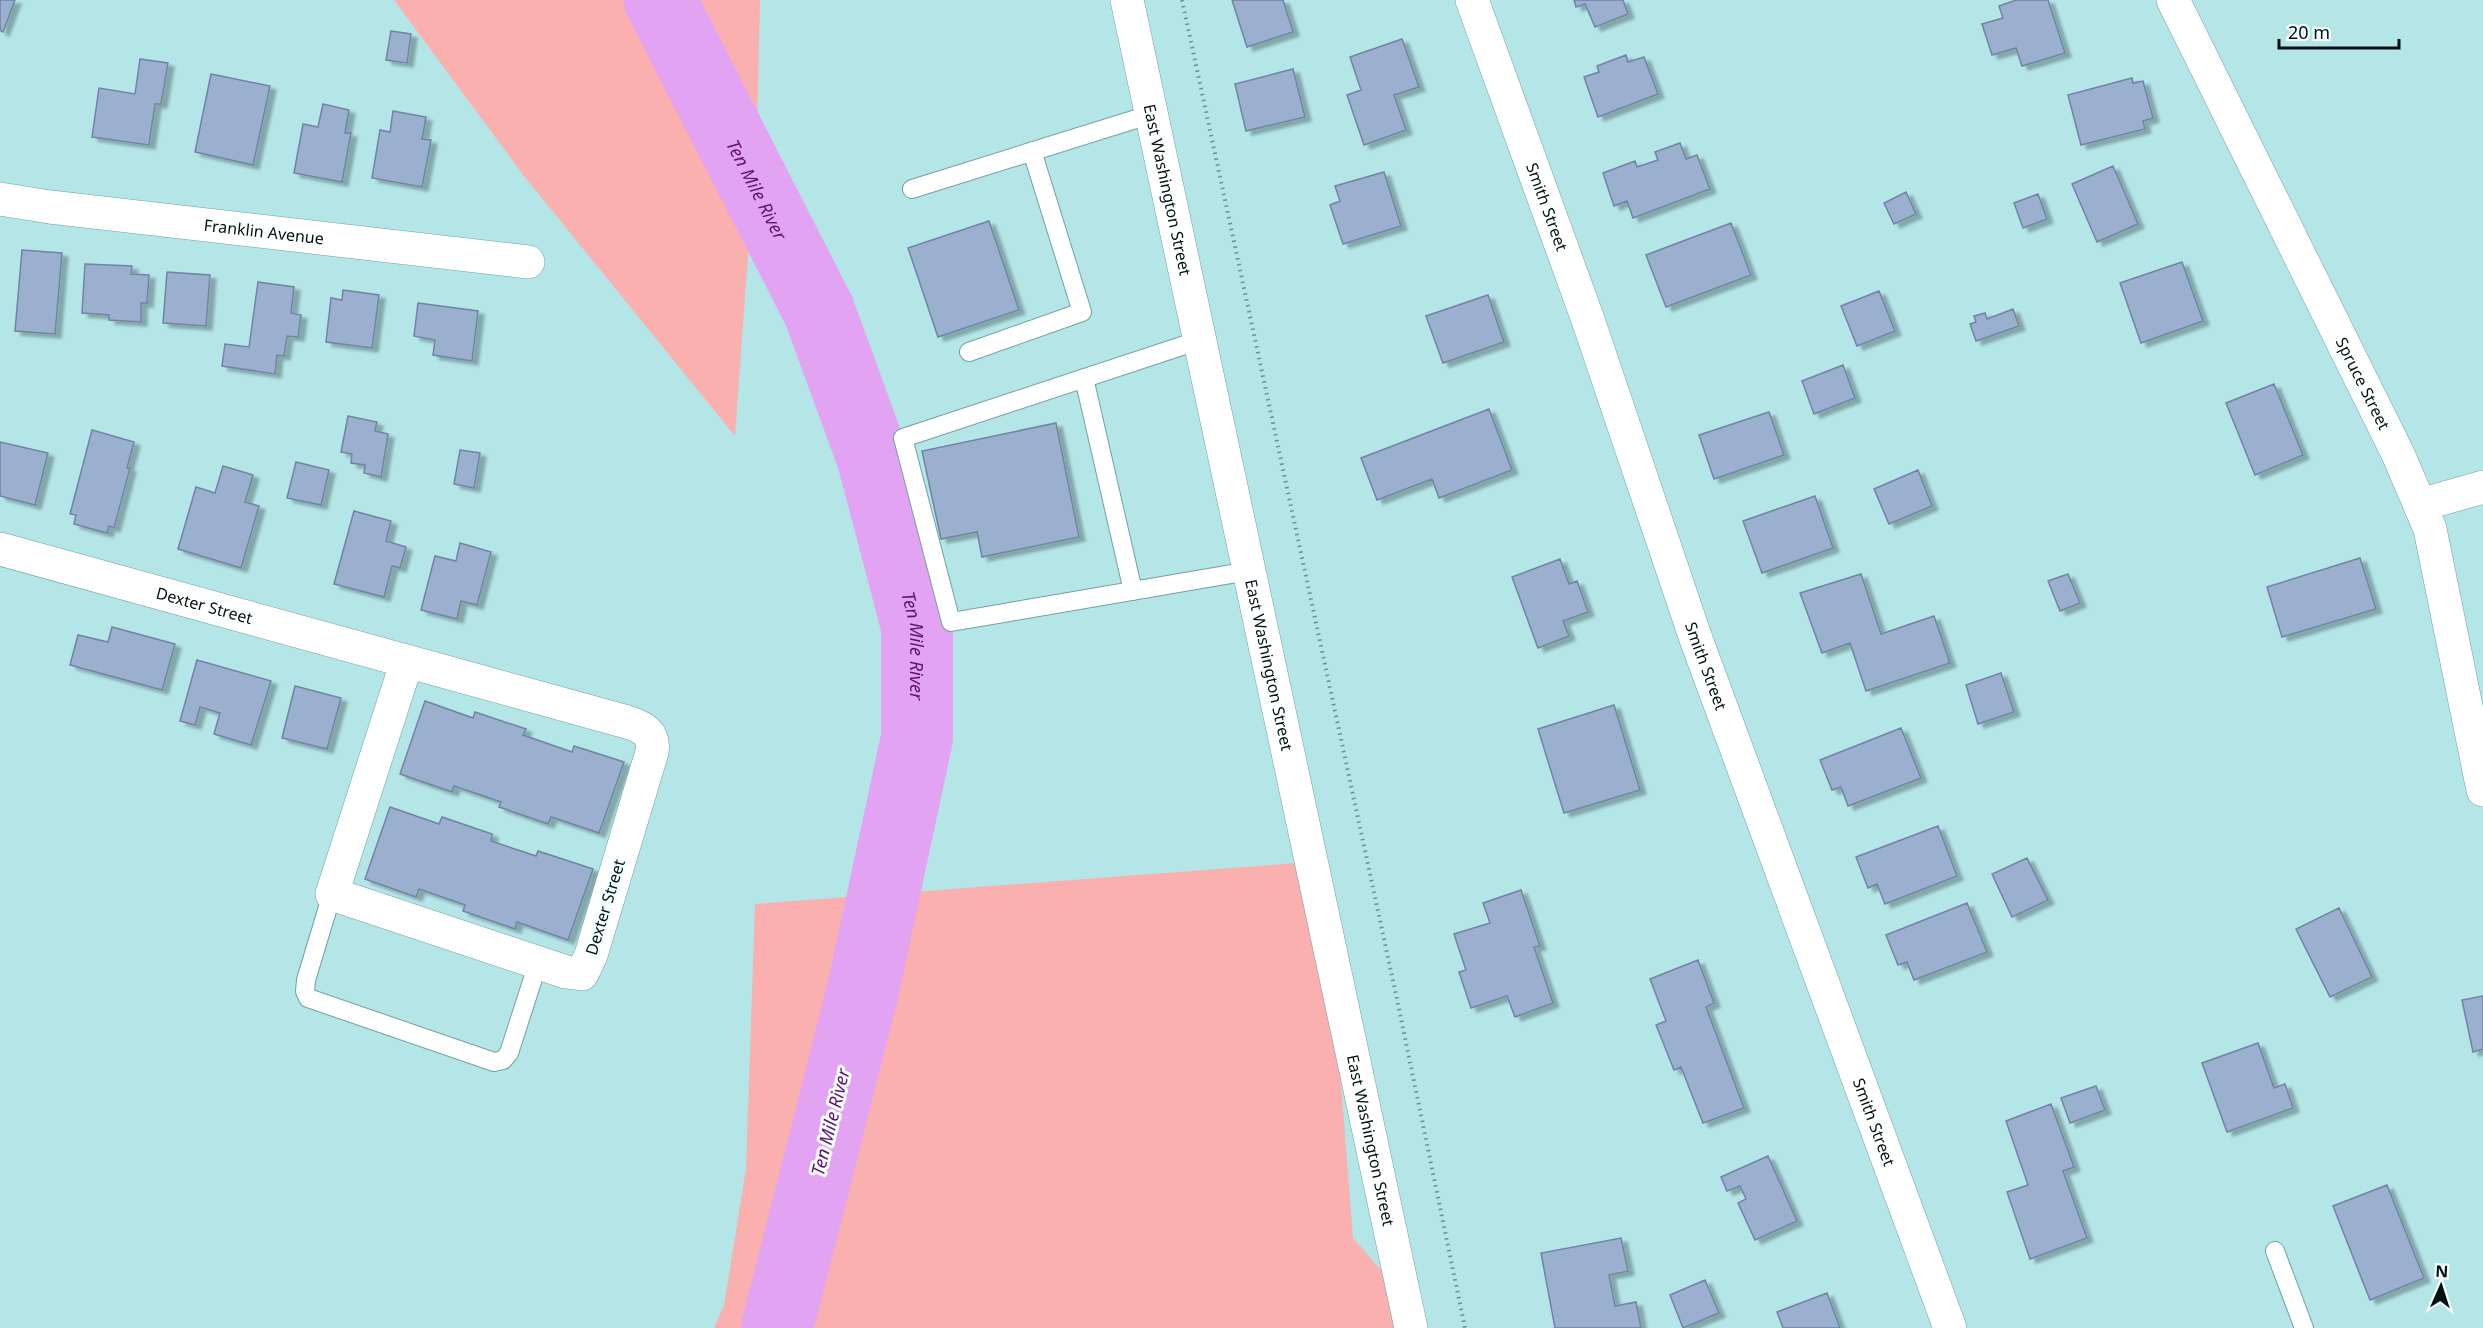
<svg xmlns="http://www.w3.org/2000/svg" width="2483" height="1328" viewBox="0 0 2483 1328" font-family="'Noto Sans',sans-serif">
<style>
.green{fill:#f9b0af}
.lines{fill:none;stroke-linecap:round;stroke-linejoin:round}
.river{stroke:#e2a4f2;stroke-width:72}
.building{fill:#9bafcf;stroke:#7184a2;stroke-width:1.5;filter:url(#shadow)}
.service-casing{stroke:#71a1a3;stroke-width:20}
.minor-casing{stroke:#71a1a3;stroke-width:34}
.tertiary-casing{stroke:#71a1a3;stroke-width:34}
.primary-casing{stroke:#71a1a3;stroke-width:34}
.path{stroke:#6d9193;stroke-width:4;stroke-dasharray:1.5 4.5;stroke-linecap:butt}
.service{stroke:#fff;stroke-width:18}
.minor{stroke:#fff;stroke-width:33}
.tertiary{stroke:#fff;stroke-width:33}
.primary{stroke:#fff;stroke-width:33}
.labels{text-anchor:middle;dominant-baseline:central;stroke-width:6;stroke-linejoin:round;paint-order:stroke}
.street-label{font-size:16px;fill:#011112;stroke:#f4fefe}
.water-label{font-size:18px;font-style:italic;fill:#5f126f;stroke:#f4fefe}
</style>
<defs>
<filter id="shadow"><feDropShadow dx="6" dy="4" stdDeviation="1.5" flood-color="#0004"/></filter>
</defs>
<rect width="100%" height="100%" fill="#b4e5e7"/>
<path class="green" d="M394,0H760L757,130L735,436L524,176Z
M1297,863L1327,905L1353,1238L1396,1287L1394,1328H714L724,1305L746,1169L755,904Z"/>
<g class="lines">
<path class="river" id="s1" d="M660,0L819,311L873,459L917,626V738L863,990L777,1328"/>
</g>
<path class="building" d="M0,0H15L3,32L0,30Z
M1232,0H1283L1293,32L1247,47Z
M1574,0H1623L1628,14L1595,27L1585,4L1576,7Z
M2016,0H2048L2065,53L2022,66L2016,48L1992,55L1982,24L2003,18L1999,6Z
M391,31L411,34L407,63L386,60Z
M1402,39L1419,87L1394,95L1406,130L1364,145L1347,95L1361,90L1350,57Z
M1626,55L1628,62L1644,57L1658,94L1598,117L1584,77L1599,72L1597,66Z
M140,59L168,63L161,104H155L149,145L92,137L99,88L135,94Z
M1293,69L1305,117L1246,131L1235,84Z
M211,74L270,86L253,165L195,152Z
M2132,78L2133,83L2143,81L2153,118L2143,121L2145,129L2081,145L2068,95Z
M323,104L349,110L345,133H351L342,182L294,173L303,124L318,127Z
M393,111L426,117L422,139L431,140L422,187L372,178L380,130L390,132Z
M1680,143L1686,159L1697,155L1710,189L1633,218L1627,201L1614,206L1603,173L1635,161L1637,167L1658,160L1655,152Z
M2113,166L2138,224L2097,242L2072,184Z
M1384,172L1401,226L1343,244L1330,205L1340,201L1335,186Z
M1906,192L1916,214L1894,224L1884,203Z
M2038,194L2047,219L2023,228L2014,203Z
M989,221L1019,310L938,337L908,248Z
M1731,223L1751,275L1666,307L1646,255Z
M22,250L62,253L55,334L15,331Z
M2182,262L2203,321L2141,343L2120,283Z
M85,264L132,266L131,274L149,275L147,303H141V322L109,320V315L82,313Z
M167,272L210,275L206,326L163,323Z
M258,282L294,287L291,313L301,315L298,337L287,336L284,356L277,355L275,374L222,366L225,344L249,347Z
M343,290L379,295L372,348L326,342L331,298L342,300Z
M1879,291L1895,331L1857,346L1841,306Z
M1488,295L1504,342L1443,363L1426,316Z
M418,303L478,311L472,361L433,355L435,340L414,336Z
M2013,309L2019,326L1976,341L1970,324L1976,322L1974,316L1985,313L1987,319Z
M1843,365L1855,398L1814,414L1802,381Z
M2274,384L2303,455L2255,475L2226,403Z
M1489,409L1512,470L1439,498L1432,479L1377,500L1361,458Z
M1769,412L1784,455L1714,479L1699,435Z
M348,416L377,422L375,431L388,434L381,477L364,473L365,465L351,463L352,454L341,452Z
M1056,423L1079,537L982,557L977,532L941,539L922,451Z
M92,430L134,442L127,468H130L114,528L109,526L107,533L74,524L76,515L70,514Z
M0,442L48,453L35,505L0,496Z
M460,450L480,453L474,488L454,484Z
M296,462L329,470L321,505L287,498Z
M223,466L253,475L245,502L259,506L241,568L178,549L196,487L215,493Z
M1918,470L1932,506L1889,524L1874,489Z
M1815,496L1833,548L1762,573L1743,521Z
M354,511L391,521L386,541L406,547L400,568L392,566L384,597L334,584Z
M460,543L491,552L477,605L461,601L457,619L421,610L435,556L456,561Z
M2360,558L2376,609L2282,637L2267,587Z
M1560,559L1569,584L1577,581L1588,612L1563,621L1569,636L1538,648L1512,577Z
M1861,574L1881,634L1934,616L1950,663L1866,691L1850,643L1822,653L1800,593Z
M2068,574L2080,603L2060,611L2048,581Z
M112,627L175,644L162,690L70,665L78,635L108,642Z
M197,660L271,681L251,745L214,734L220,713L200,707L195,725L180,721Z
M2001,673L2014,712L1978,724L1966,685Z
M295,686L341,698L327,749L282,738Z
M425,701L473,718L475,712L526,729L523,735L572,752L574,746L624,762L599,833L551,817L548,824L499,807L501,802L454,786L452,792L400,774Z
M1614,705L1640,790L1564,813L1538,729Z
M1901,728L1921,778L1848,806L1841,787L1832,790L1820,760Z
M390,807L439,824L442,817L492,834L491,841L536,856L538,851L593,869L568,940L517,922L515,929L463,911L465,905L419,889L416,897L365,879Z
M1938,826L1957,876L1885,904L1877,884L1868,888L1856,857Z
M2027,858L2048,900L2012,917L1992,874Z
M1521,890L1540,946L1534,947L1553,1003L1515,1017L1507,996L1471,1008L1459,972L1466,970L1454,934L1490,923L1483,903Z
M1967,903L1987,952L1914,980L1907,962L1898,965L1886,935Z
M2339,908L2372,977L2330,997L2296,929Z
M1698,960L1714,1003L1706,1007L1744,1108L1703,1123L1681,1067L1674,1070L1656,1025L1666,1021L1650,979Z
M2483,996V1049L2473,1052L2462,1000Z
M2258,1043L2274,1088L2285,1084L2293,1108L2227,1132L2202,1063Z
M2096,1086L2105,1110L2070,1123L2061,1098Z
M2051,1104L2074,1167L2063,1171L2087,1238L2030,1259L2007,1192L2028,1185L2006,1121Z
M1768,1156L1797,1221L1755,1240L1738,1203L1746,1199L1740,1186L1727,1191L1721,1177Z
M2387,1185L2424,1278L2370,1300L2333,1206Z
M1621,1238L1628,1271L1609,1275L1615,1306L1636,1302L1641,1328H1555L1541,1253Z
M1705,1280L1719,1313L1683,1328L1670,1295Z
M1827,1293L1840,1328H1783L1777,1312Z"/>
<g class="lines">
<defs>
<path id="service" d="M912,189L1152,114
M1200,340L903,438L951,622L1249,571
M969,352L1082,312L1032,151
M1084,378L1133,591
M332,894L306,980L305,991L308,998L494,1062L503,1060L509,1053L538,963
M2275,1251L2304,1328"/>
<g id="minor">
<path id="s2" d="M2173,0L2398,454L2430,529L2483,790"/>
<path id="s3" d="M0,199L50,207L528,262"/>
<path d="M2420,505L2483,487"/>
<path id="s4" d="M0,549L627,722C643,727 655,733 652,752L591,955L582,974L566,972L332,894L407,661"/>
</g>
<g id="tertiary">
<path id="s5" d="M1472,0L1587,317L1696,639L1950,1328"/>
</g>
<g id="primary">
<path id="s6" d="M1127,0L1411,1328"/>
</g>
</defs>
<use href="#service" class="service-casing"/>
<use href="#minor" class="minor-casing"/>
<use href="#tertiary" class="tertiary-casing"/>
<use href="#primary" class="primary-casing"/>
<path class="path" d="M1182,0L1398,1004L1465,1328"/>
<use href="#service" class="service"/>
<use href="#minor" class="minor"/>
<use href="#tertiary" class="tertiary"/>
<use href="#primary" class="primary"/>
</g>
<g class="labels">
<g class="street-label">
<text stroke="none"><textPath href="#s6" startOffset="194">East Washington Street</textPath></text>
<text stroke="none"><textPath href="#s5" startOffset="220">Smith Street</textPath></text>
<text stroke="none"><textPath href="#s3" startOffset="266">Franklin Avenue</textPath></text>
<text stroke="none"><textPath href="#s2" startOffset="428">Spruce Street</textPath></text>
<text stroke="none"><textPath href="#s4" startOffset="212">Dexter Street</textPath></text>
<text stroke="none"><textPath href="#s6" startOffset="680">East Washington Street</textPath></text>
<text stroke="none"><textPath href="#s5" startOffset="706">Smith Street</textPath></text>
<text transform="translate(605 907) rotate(-73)">Dexter Street</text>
<text stroke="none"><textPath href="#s5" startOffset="1192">Smith Street</textPath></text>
<text stroke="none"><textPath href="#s6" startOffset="1166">East Washington Street</textPath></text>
</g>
<g class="water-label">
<text stroke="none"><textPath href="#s1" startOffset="213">Ten Mile River</textPath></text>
<text stroke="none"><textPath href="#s1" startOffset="699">Ten Mile River</textPath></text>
<text transform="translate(830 1122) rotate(-76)">Ten Mile River</text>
</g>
</g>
<g transform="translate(2441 1286) rotate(3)" stroke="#f4fefe" stroke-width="4.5" paint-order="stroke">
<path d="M0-4.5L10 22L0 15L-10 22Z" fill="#011112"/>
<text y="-9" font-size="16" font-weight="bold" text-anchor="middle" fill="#011112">N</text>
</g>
<path d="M2279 39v9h120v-9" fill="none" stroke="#011112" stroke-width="3"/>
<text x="2288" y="39" font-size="18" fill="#011112" stroke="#f4fefe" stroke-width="4.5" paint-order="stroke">20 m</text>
</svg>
